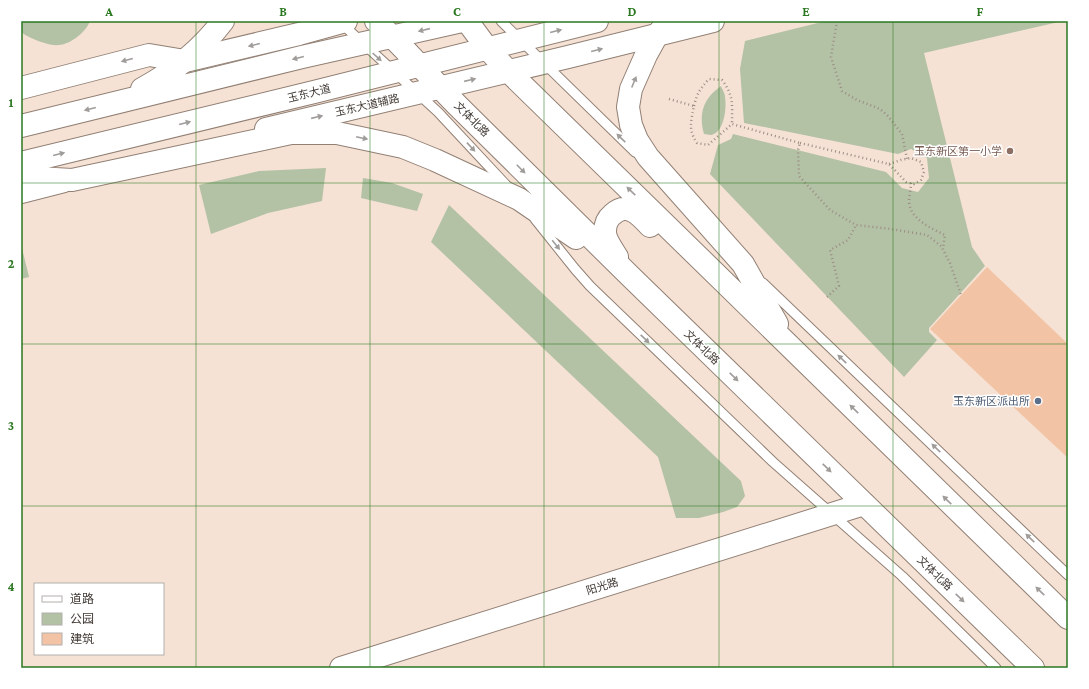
<svg xmlns="http://www.w3.org/2000/svg" width="1089" height="689" viewBox="0 0 1089 689" font-family="'Crimson Pro','Noto Sans SC',serif">
<style>
.green{fill:#b3c1a4}
.building{fill:#f2c4a5}
.lines{fill:none;stroke-linecap:round;stroke-linejoin:round}
.lane-casing{stroke:#928075;stroke-width:11}
.secondary-casing{stroke:#928075;stroke-width:24}
.primary-casing{stroke:#928075;stroke-width:24}
.path{stroke:#9b8e85;stroke-width:2.5;stroke-dasharray:1 3;stroke-linecap:butt}
.lane{stroke:#fff;stroke-width:9}
.secondary{stroke:#fff;stroke-width:22}
.primary{stroke:#fff;stroke-width:22}
.oneway{fill:#a09c9a}
.grid{fill:none;stroke:#2b7820;stroke-width:1;stroke-opacity:0.55}
.education-dot{fill:#8d6e63;stroke:#fff;stroke-width:1.5}
.service-dot{fill:#5c6f8a;stroke:#fff;stroke-width:1.5}
.labels{text-anchor:middle;dominant-baseline:central;stroke-width:3;stroke-linejoin:round;paint-order:stroke}
.street-label{font-size:11px;fill:#423a35;stroke:#fff}
.education-label{font-size:11px;fill:#785e54;stroke:#fff;text-anchor:end}
.service-label{font-size:11px;fill:#4e5e75;stroke:#fff;text-anchor:end}
.neatline{fill:none;stroke:#2b7820;stroke-width:1.5}
.grid-label{font-size:13px;text-anchor:middle;font-weight:bold;fill:#2b7820}
</style>
<rect width="100%" height="100%" fill="#f5e2d5"/>
<path class="green" d="M21,21H90C86,32 71,44 59,45C50,46 38,41 31,38C28,36 22,34 21,31C20,28 21,24 21,21Z
M826,21H1063L924,53L972,247L985,266L929,328V332L937,340L904,377L710,174L718,145L731,139L733,134L886,172L902,188L918,192L929,178L927,158L911,149L898,154L744,123L740,69L745,41Z
M721,86C722,89 725,93 725,97C727,108 724,134 710,135C710,135 704,134 704,134C698,113 704,98 721,86Z
M326,168L322,201L268,213L211,234L199,185L259,171Z
M363,178L392,183L423,194L417,211L361,198Z
M449,205L741,481L745,496L737,507L723,512L699,518H676L658,457L431,242Z
M21,244L29,277L21,279Z"/>
<path class="building" d="M987,267L1068,344V458L930,329Z"/>
<g class="lines">
<defs>
<path id="lane" d="M501,21L635,152
M341,23L438,112L507,186
M535,219L575,269L590,286L773,462L902,576L996,668
M763,283L1068,575"/>
<path id="secondary" d="M21,88L149,55L185,61L299,34L346,21
M266,129L568,57L713,21
M21,192L64,181
M341,668L864,504"/>
<path id="primary" d="M376,21C405,48 431,79 459,107L630,276L1033,668
M467,21L487,48L508,71L1068,618
M669,21L657,35L646,55L631,89L628,107L631,125L637,140L648,157L743,264L777,324
M142,89C175,71 201,50 223,21
M21,126L302,57L462,21
M21,163L314,92L597,21
M21,177L72,180L291,133H337L403,147L435,160L519,199L576,238
M617,257C613,250 605,240 605,232C605,226 607,219 612,215C627,201 639,214 650,226"/>
</defs>
<use href="#lane" class="lane-casing"/>
<use href="#secondary" class="secondary-casing"/>
<use href="#primary" class="primary-casing"/>
<path class="path" d="M837,21L831,57L842,91L857,100L880,109L888,116L902,134L907,159
M669,99L694,106C691,121 688,130 697,143L708,145L732,124L800,143L798,150L799,176L830,210L856,225L891,229L927,235L941,246L950,263L961,295
M694,106C697,93 700,89 709,79L722,80C734,96 732,104 732,124
M800,143L889,164L906,182L914,184L921,180L924,172L921,162L911,158L901,160L889,164
M911,183C911,189 909,196 909,202C911,220 931,228 945,235L943,248
M827,297L839,286L830,250L848,240L856,225"/>
<use href="#lane" class="lane"/>
<use href="#secondary" class="secondary"/>
<use href="#primary" class="primary"/>
</g>
<defs><path id="oneway-solid" d="M-6-.8H1V-3.2L6.5 0L1 3.2V.8H-6Z"/></defs>
<g class="oneway">
<use href="#oneway-solid" transform="translate(424 30) rotate(167)"/>
<use href="#oneway-solid" transform="translate(556 31) rotate(-14)"/>
<use href="#oneway-solid" transform="translate(254 45) rotate(166)"/>
<use href="#oneway-solid" transform="translate(597 50) rotate(-14)"/>
<use href="#oneway-solid" transform="translate(377 57) rotate(42)"/>
<use href="#oneway-solid" transform="translate(298 58) rotate(166)"/>
<use href="#oneway-solid" transform="translate(127 60) rotate(165)"/>
<use href="#oneway-solid" transform="translate(470 80) rotate(-13)"/>
<use href="#oneway-solid" transform="translate(634 82) rotate(-68)"/>
<use href="#oneway-solid" transform="translate(90 109) rotate(166)"/>
<use href="#oneway-solid" transform="translate(317 117) rotate(-13)"/>
<use href="#oneway-solid" transform="translate(185 123) rotate(-14)"/>
<use href="#oneway-solid" transform="translate(362 138) rotate(12)"/>
<use href="#oneway-solid" transform="translate(621 138) rotate(-136)"/>
<use href="#oneway-solid" transform="translate(471 147) rotate(47)"/>
<use href="#oneway-solid" transform="translate(59 154) rotate(-14)"/>
<use href="#oneway-solid" transform="translate(521 169) rotate(45)"/>
<use href="#oneway-solid" transform="translate(631 191) rotate(-136)"/>
<use href="#oneway-solid" transform="translate(556 245) rotate(51)"/>
<use href="#oneway-solid" transform="translate(645 339) rotate(44)"/>
<use href="#oneway-solid" transform="translate(842 359) rotate(-136)"/>
<use href="#oneway-solid" transform="translate(734 377) rotate(44)"/>
<use href="#oneway-solid" transform="translate(854 409) rotate(-136)"/>
<use href="#oneway-solid" transform="translate(936 448) rotate(-136)"/>
<use href="#oneway-solid" transform="translate(827 468) rotate(44)"/>
<use href="#oneway-solid" transform="translate(947 500) rotate(-136)"/>
<use href="#oneway-solid" transform="translate(1030 538) rotate(-136)"/>
<use href="#oneway-solid" transform="translate(1040 591) rotate(-136)"/>
<use href="#oneway-solid" transform="translate(960 598) rotate(44)"/>
</g>
<path class="grid" d="M196,21V668M370,21V668M544,21V668M719,21V668M893,21V668M21,183H1068M21,344H1068M21,506H1068"/>
<circle class="education-dot" cx="1010" cy="151" r="4"/>
<circle class="service-dot" cx="1038" cy="401" r="4"/>
<g class="labels">
<g class="street-label">
<text transform="translate(309 93) rotate(-14)">玉东大道</text>
<text transform="translate(367 105) rotate(-13)">玉东大道辅路</text>
<text transform="translate(472 119) rotate(45)">文体北路</text>
<text transform="translate(702 347) rotate(44)">文体北路</text>
<text transform="translate(935 573) rotate(44)">文体北路</text>
<text transform="translate(602 586) rotate(-17)">阳光路</text>
</g>
<g class="education-label">
<text x="1002" y="151">玉东新区第一小学</text>
</g>
<g class="service-label">
<text x="1030" y="401">玉东新区派出所</text>
</g>
</g>
<rect width="1089" height="689" fill="none" stroke="#ffffff" stroke-width="44"/>
<rect x="34" y="583" width="130" height="72" fill="#ffffff" stroke="#b3b0ae"/>
<rect x="42" y="596" width="20" height="6" fill="#ffffff" stroke="#b3b0ae"/>
<text x="70" y="603" font-size="12" fill="#423a35">道路</text>
<rect x="42" y="613" width="20" height="12" fill="#b3c1a4" stroke="#b3b0ae"/>
<text x="70" y="623" font-size="12" fill="#423a35">公园</text>
<rect x="42" y="633" width="20" height="12" fill="#f2c4a5" stroke="#b3b0ae"/>
<text x="70" y="643" font-size="12" fill="#423a35">建筑</text>
<rect x="22" y="22" width="1045" height="645" class="neatline"/>
<g class="grid-label">
<text x="109" y="16">A</text>
<text x="283" y="16">B</text>
<text x="457" y="16">C</text>
<text x="632" y="16">D</text>
<text x="806" y="16">E</text>
<text x="980" y="16">F</text>
<text x="11" y="107">1</text>
<text x="11" y="268">2</text>
<text x="11" y="430">3</text>
<text x="11" y="591">4</text>
</g>
</svg>
